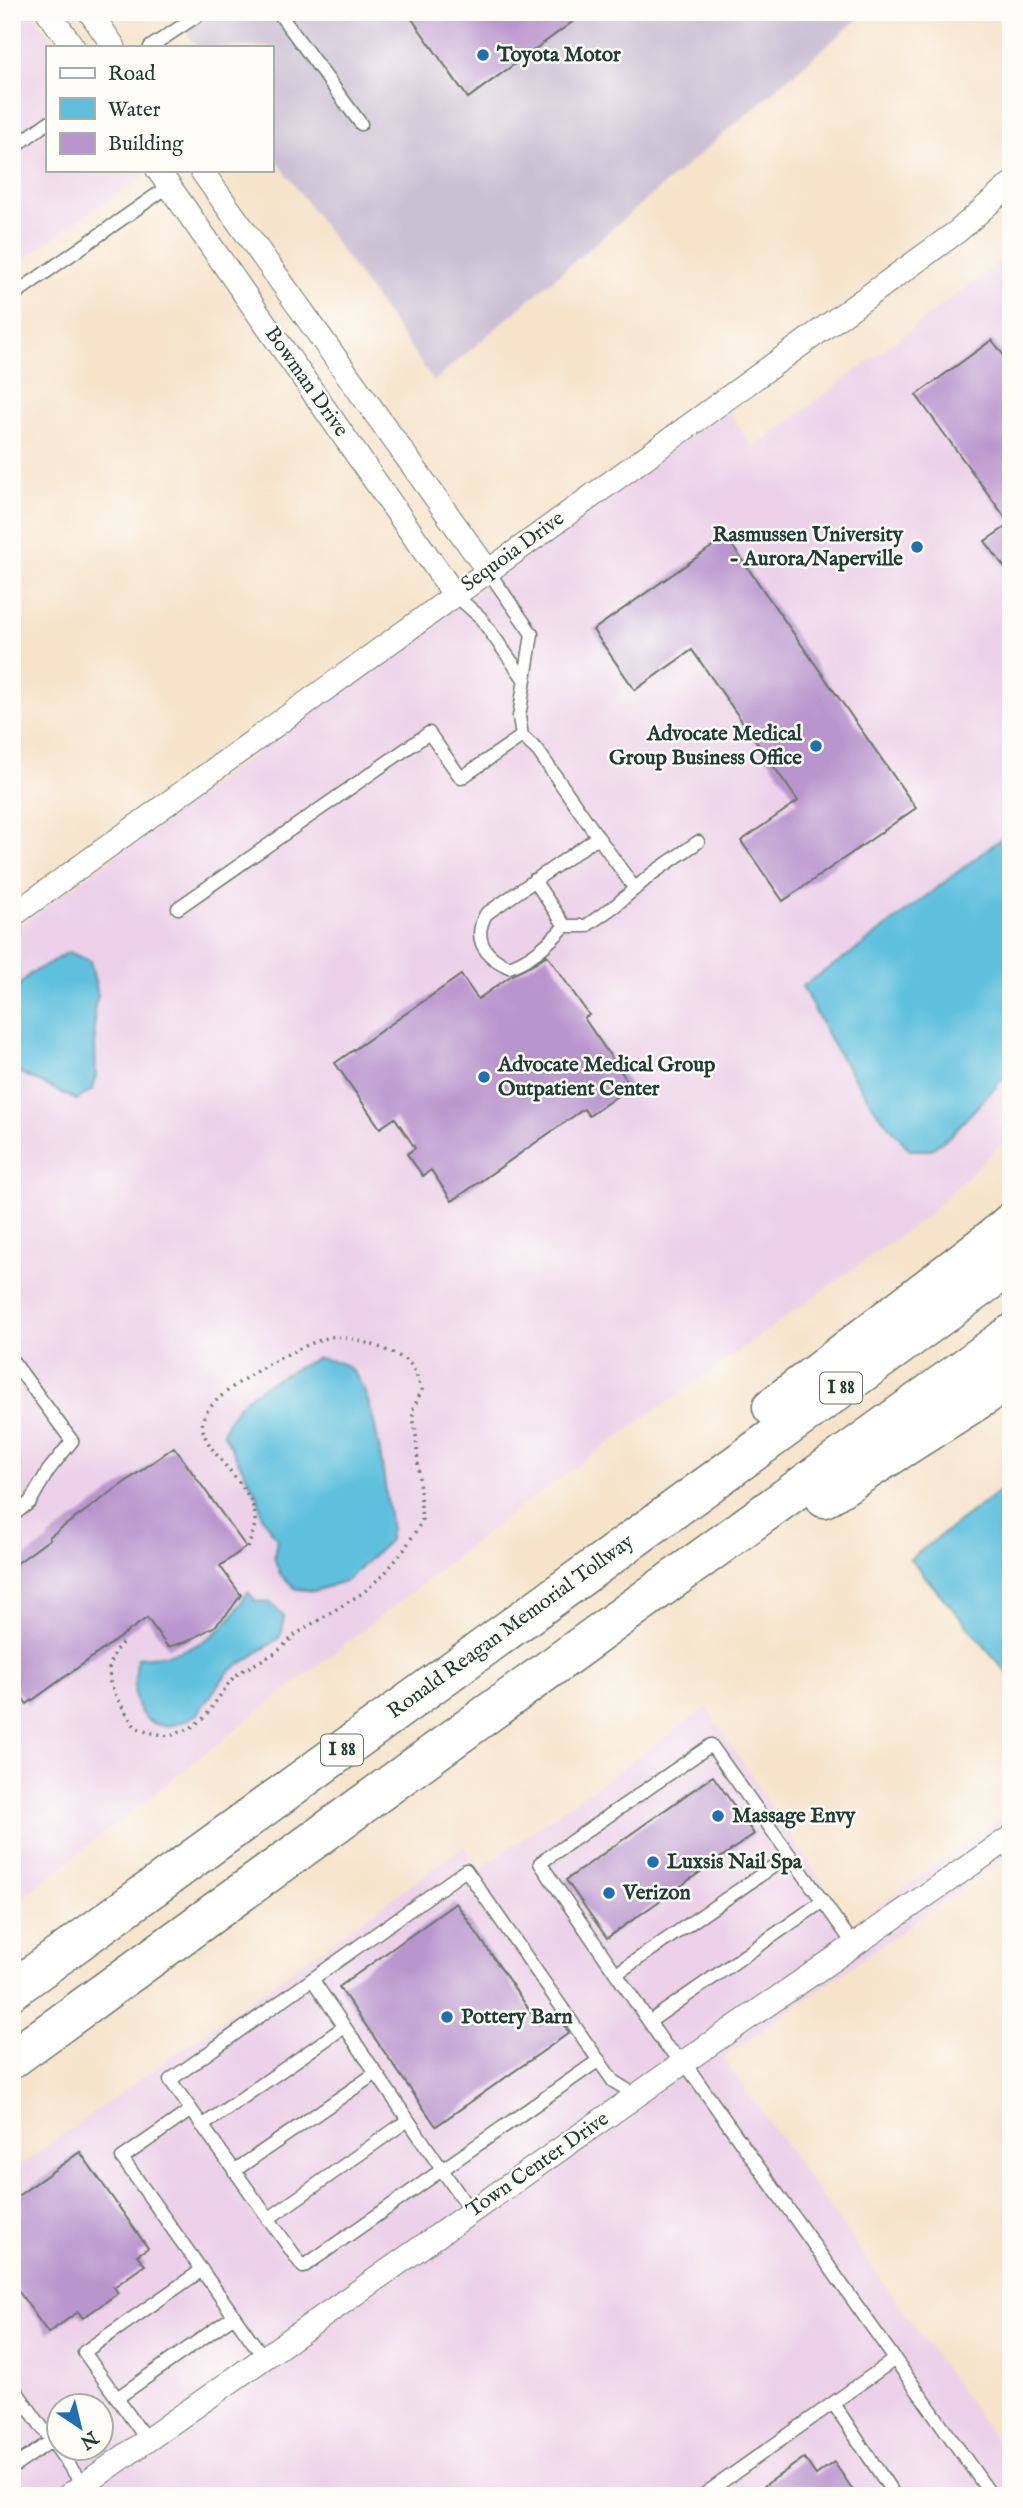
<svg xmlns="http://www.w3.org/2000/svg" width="1023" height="2508" viewBox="0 0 1023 2508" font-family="'IM FELL English',serif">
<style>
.built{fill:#ecd1e9;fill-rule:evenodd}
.industrial{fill:#cbbfd4}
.water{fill:#5fc0de;stroke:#3f7e89;stroke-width:2}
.building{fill:#b995ce}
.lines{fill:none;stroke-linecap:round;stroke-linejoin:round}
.service-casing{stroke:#6a7768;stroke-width:15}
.minor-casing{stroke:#6a7768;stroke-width:25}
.motorway-casing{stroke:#6a7768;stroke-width:41}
.path{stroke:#6a7768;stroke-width:3.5;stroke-dasharray:2 5;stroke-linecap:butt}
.service{stroke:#fff;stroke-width:12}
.minor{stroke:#fff;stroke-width:23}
.motorway{stroke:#fff;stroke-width:38}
.poi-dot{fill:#1f6fb2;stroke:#fdfcf7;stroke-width:2.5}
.labels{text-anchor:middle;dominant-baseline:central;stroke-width:5;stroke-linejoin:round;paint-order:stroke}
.shield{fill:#fdfcf7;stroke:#62766e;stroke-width:2}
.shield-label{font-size:19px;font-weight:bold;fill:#1f3d34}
.poi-label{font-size:21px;font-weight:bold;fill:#1f3d34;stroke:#fdfcf7;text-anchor:start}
.street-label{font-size:21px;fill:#1f3d34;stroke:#fdfcf7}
</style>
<rect width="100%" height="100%" fill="#fdfcf7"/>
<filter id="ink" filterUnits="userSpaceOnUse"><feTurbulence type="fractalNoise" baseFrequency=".0143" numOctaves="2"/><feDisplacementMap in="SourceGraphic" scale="14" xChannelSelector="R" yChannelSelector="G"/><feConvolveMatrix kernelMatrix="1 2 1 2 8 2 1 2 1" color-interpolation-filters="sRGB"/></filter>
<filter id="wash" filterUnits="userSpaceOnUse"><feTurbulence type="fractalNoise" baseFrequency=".00686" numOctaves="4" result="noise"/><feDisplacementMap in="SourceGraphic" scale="28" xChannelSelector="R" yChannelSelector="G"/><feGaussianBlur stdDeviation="1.57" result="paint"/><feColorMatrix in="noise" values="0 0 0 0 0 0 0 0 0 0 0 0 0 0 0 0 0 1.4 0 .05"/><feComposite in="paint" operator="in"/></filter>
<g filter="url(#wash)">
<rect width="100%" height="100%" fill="#f6e3ca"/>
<path class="built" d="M12,12H32L56,47H47V170H142L145,175L12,267Z
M1011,253V1134L927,1216L517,1509L12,1905V931L726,409L754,448Z
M706,1708L851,1926L1011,1811V1853L723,2058L1011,2462V2496H12V2171L465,1846L480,1869ZM60,2406H102V2448H60Z"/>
<path class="industrial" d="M172,12H866L434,381L271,152V47H197Z"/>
<path class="water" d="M1011,831V1070L951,1135L930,1150H910L877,1112L834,1047L802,986L856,950Z
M69,952L90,961L98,995L94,1009L96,1075L93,1089L77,1100L12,1069V993L30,974Z
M317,1358C326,1360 341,1361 348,1367C378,1391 384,1489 391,1528L388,1542L347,1580L315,1591L296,1589L280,1574L274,1557L277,1539L262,1517L258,1497L223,1433C236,1392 282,1377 317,1358Z
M1011,1482V1677L910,1559Z
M248,1592L256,1601L270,1603L284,1616L282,1632L278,1639L228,1672L197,1714C173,1731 142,1732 135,1697C133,1688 137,1669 137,1658C171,1657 207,1647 230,1619C237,1611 242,1600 248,1592Z"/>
<g id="blocks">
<path class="building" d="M407,12H586L468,98Z
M992,340L1011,365V576L985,541L1010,524L916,395Z
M726,537L916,808L783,901L741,841L798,801L692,650L635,690L593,630Z
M547,955L589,1015L584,1018L631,1086L589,1116L584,1109L452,1201L431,1170L423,1176L407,1154L415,1148L395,1118L380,1128L335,1063L461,975L478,999L512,975L529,967Z
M174,1447L246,1547L220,1566L241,1595L228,1613L215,1626L188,1641L168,1647L147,1618L27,1704L12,1684V1567L50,1539L49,1537Z
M713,1776L754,1834L607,1938L566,1880Z
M456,1903L539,2024L555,2013L569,2033L436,2126L339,1987Z
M80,2152L148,2248L137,2255L145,2265L114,2287L118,2293L83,2318L78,2312L48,2333L12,2282V2200Z
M804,2458L816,2475L834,2462L857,2496H770L764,2486Z"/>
</g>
</g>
<g filter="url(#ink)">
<use href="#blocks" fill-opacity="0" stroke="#6a7768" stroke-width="2"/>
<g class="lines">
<defs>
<path id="service" d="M278,12L361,124
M150,47L203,12
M12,149L47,123
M12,296L169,186
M454,594L480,617L524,679
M522,736L538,751L598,837L486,914C472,939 485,957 509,967C532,959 549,943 565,926H586L616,905L653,873L698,842
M598,837L635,889
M534,880L565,926
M178,908L429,733L461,778L522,736L519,717L532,634L488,571
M12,1360L72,1441L48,1471L30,1502L12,1516
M854,1945L711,1745L540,1863L665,2045L684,2062L992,2496
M616,1974L790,1855
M312,1979L471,2212
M649,2022L823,1901
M599,2060L303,2267L170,2080L466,1870L613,2081L637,2096
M191,2110L122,2158L264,2358
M202,2126L344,2027
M234,2171L376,2073
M268,2219L408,2120
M12,2385L83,2485
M117,2398L234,2316
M833,2403L895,2496
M147,2440L84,2352L202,2270
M12,2468L51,2441
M702,2496L895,2359"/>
<path id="minor" d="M48,12L73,47
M90,12L114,47
M158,170L454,594
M201,170L488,571
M12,916L958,231L1011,184
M68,2496L684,2062L1011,1837"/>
<path id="motorway" d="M772,1407L995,1236L1011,1222
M824,1498L1011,1379
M12,1990L1011,1265
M12,2059L1011,1334"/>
</defs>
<use href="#service" class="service-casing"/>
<use href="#minor" class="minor-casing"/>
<use href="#motorway" class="motorway-casing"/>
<path class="path" d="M122,1643L115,1651L109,1665L110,1683L118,1700L135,1727L147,1732L169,1736L189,1729L205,1717L231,1680L240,1672L277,1652L296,1634L364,1592L385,1573L404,1550L422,1521L416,1435L412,1411L422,1390C419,1383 416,1372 411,1365C400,1352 347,1334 331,1337C302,1343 210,1391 203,1420C196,1450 258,1484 255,1522C254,1531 250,1540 248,1549"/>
<use href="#service" class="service"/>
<use href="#minor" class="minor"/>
<use href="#motorway" class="motorway"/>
</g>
</g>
<g class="poi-dot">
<circle cx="483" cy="55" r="7"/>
<circle cx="917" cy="547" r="7"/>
<circle cx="816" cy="746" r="7"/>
<circle cx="484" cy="1077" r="7"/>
<circle cx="718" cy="1816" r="7"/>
<circle cx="653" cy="1862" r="7"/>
<circle cx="609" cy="1893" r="7"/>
<circle cx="447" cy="2017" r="7"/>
</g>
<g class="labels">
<g class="shield">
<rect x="820" y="1372.5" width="42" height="31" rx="5"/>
<rect x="321" y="1734.5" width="42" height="31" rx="5"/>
</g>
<g class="shield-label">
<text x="841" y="1388">I 88</text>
<text x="342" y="1750">I 88</text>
</g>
<g class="poi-label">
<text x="497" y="55">Toyota Motor</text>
<text x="903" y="535" text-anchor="end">Rasmussen University<tspan x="903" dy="24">- Aurora/Naperville</tspan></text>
<text x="802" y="734" text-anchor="end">Advocate Medical<tspan x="802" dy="24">Group Business Office</tspan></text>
<text x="498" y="1065">Advocate Medical Group<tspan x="498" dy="24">Outpatient Center</tspan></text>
<text x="732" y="1816">Massage Envy</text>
<text x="667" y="1862">Luxsis Nail Spa</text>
<text x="623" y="1893">Verizon</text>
<text x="461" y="2017">Pottery Barn</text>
</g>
<g class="street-label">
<text transform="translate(306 382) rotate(55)">Bowman Drive</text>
<text transform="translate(513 552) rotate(-36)">Sequoia Drive</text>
<text transform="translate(511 1627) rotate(-36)">Ronald Reagan Memorial Tollway</text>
<text transform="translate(538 2165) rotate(-35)">Town Center Drive</text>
</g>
</g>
<rect width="1023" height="2508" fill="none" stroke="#fdfcf7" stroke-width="42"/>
<rect x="46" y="46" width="228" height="126" fill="#fdfcf7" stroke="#a4b0a9" stroke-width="2"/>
<rect x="60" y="68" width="35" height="10" fill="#ffffff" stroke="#a4b0a9" stroke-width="2"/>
<text x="108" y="80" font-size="21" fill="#1f3d34">Road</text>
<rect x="60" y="98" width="35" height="21" fill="#5fc0de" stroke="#a4b0a9" stroke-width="2"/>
<text x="108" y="116" font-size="21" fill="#1f3d34">Water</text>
<rect x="60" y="133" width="35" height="21" fill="#b995ce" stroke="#a4b0a9" stroke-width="2"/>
<text x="108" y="150" font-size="21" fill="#1f3d34">Building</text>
<g transform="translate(80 2427) rotate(145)"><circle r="33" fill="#fdfcf7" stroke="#a4b0a9" stroke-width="2"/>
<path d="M0-5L12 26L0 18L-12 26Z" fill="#1f6fb2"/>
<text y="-10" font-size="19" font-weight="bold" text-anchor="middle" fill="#1f3d34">N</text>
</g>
</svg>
